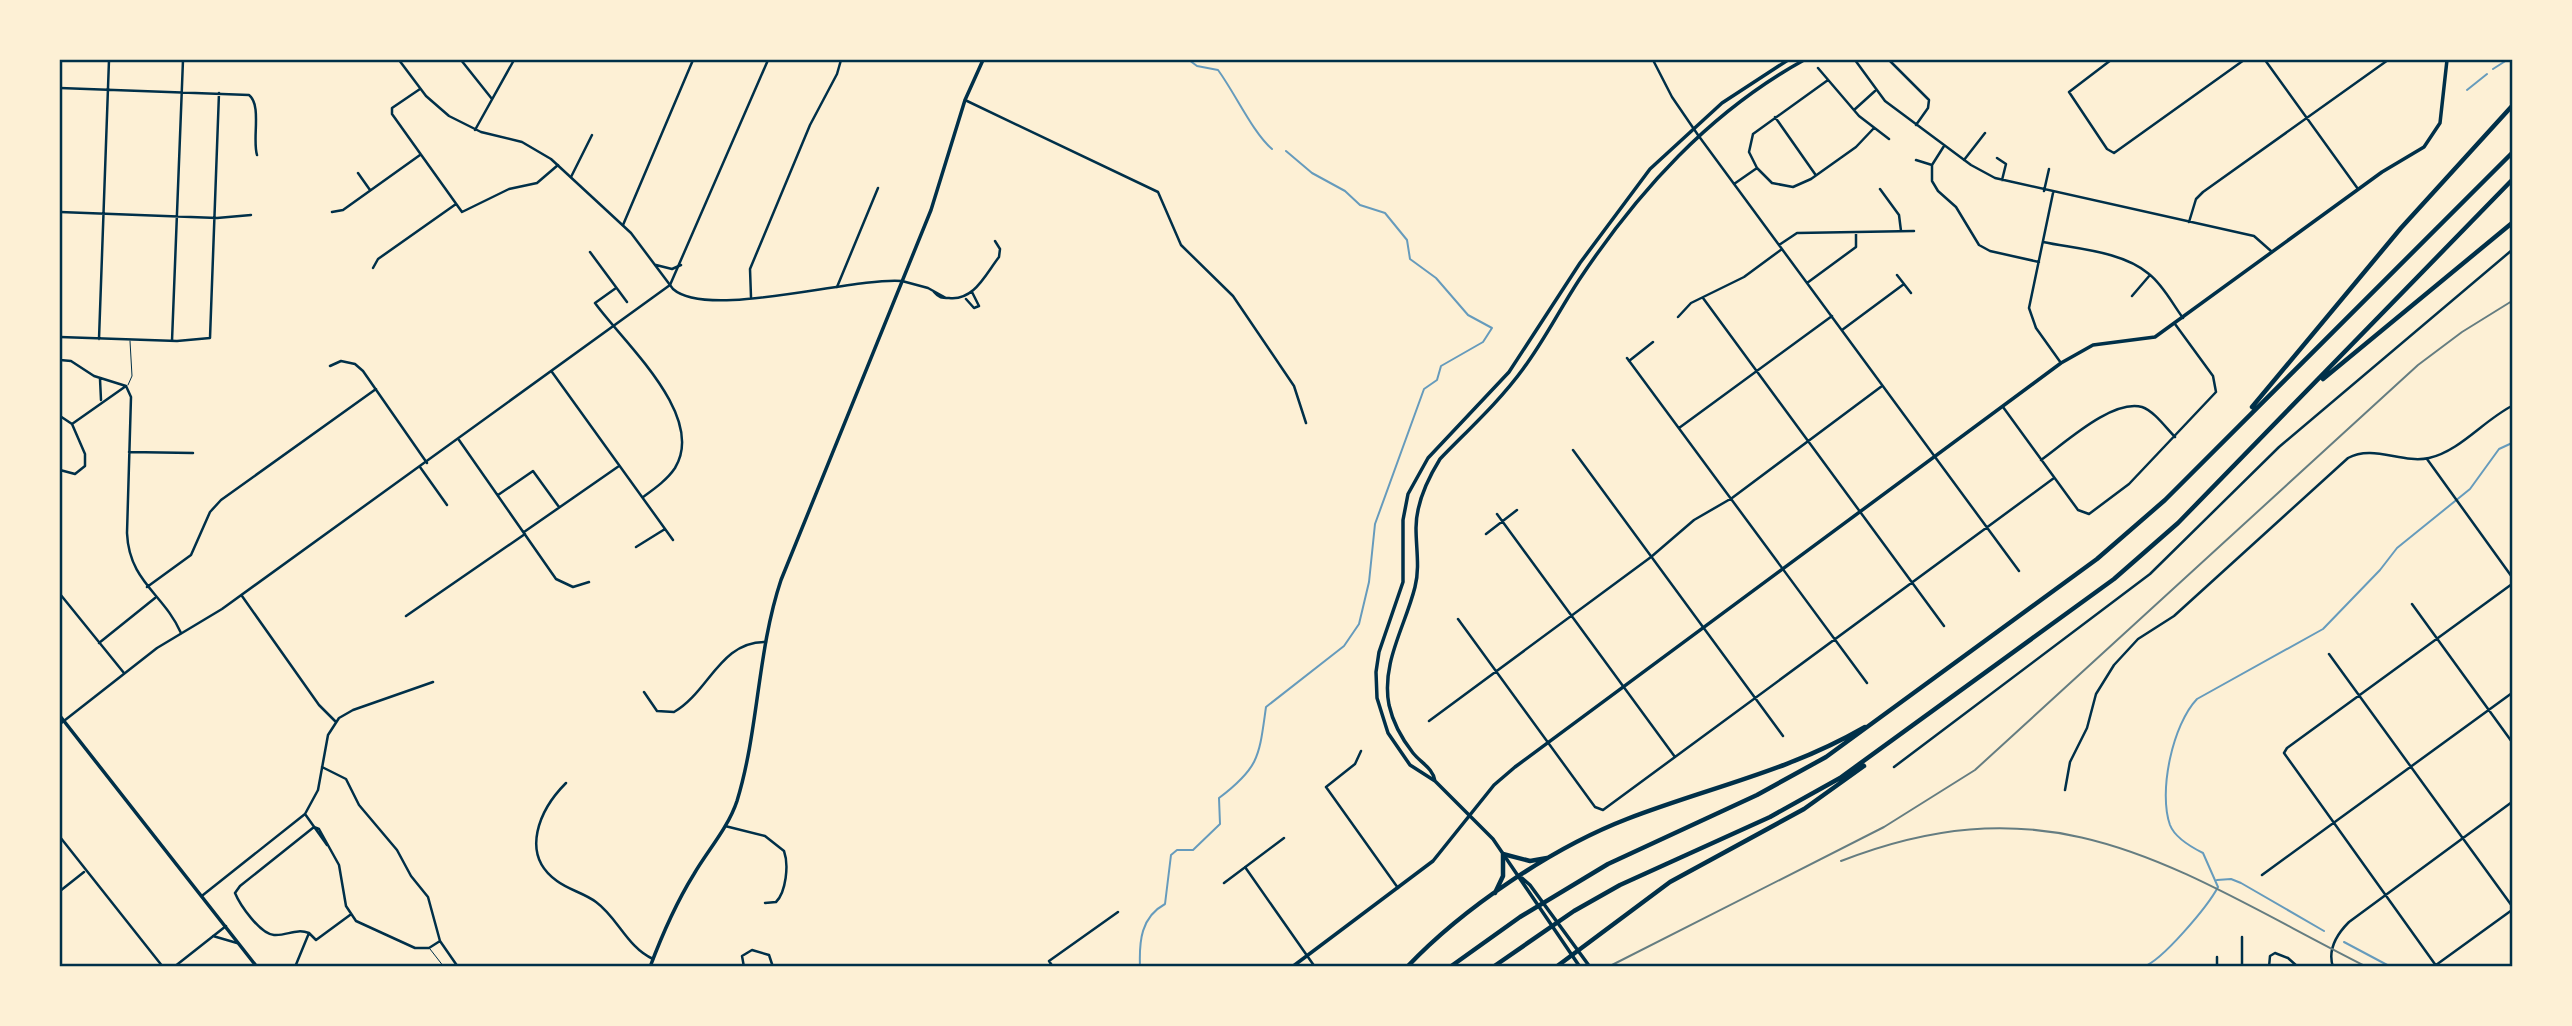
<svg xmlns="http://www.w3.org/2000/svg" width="2572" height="1026" viewBox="0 0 2572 1026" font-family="'Varela Round',sans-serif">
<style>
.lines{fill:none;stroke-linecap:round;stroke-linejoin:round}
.stream{stroke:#669bbc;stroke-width:2}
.service{stroke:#003049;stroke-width:1}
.minor{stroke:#003049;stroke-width:2.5}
.tertiary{stroke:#003049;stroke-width:2.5}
.secondary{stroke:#003049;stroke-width:3.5}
.motorway{stroke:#003049;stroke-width:4.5}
.rail{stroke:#657d81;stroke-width:2}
.neatline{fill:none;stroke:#003049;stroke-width:2.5}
</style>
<rect width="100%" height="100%" fill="#fdf0d5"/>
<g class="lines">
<path class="stream" d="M1189,60L1197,66L1218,70C1235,93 1253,133 1272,149
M2493,69L2507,60
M2467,90L2487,74
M2217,880L2231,879L2241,883L2324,931
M2344,942L2391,967
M1140,967C1139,941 1141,917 1165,904L1171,855L1177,850H1193L1220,824L1219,798C1260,767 1259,756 1266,707L1344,646L1359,624L1369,582L1375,524L1424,389L1437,380L1441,366L1483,342L1492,328L1468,315L1436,278L1410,259L1407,240L1385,213L1360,205L1345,191L1312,173L1286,151
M2102,967H2113
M2143,967C2162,961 2208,906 2218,887L2203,853C2191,847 2175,838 2170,825C2158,791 2173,724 2197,699L2323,629L2380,570L2397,548L2470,489L2499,449L2512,443"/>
<path class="service" d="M128,385L132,376L130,341
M430,949L444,967"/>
<path class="minor" d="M461,60L492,99
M1653,60L1672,97L1698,135L2019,571
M1855,60L1885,101L1971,165L1995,178L2254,236L2271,251
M1889,60L1929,100L1928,108L1916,125
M2111,60L2069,92L2107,149L2114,153L2244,60
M2265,60L2358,189
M1818,68L1859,116L1889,139
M1828,80L1753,134L1749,152L1757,168L1772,183L1793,187L1811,179L1856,147L1874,128
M60,88L249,95C262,105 252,139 257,155
M420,89L392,108V114L462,212L509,189L537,183L558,165
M965,100L1158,192L1181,245L1233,296L1294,386L1306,423
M1854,110L1875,91
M1775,117L1815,174
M475,130L514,60
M1944,146L1932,165V181L1938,191L1956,207L1979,245L1990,251L2039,262
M1997,158L2006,164L2002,180
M1916,160L1932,165
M1964,160L1985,133
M358,173L370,190
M571,177L592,135
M1734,184L1757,168
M1880,189L1899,215L1901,231
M2044,191L2049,169
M2053,193L2029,308L2036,328L2061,363
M60,212L217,218L251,215
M332,212L343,210L420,155
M2189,222L2196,199L2203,192L2388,60
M623,225L693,60
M2043,242C2076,249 2122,251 2149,274C2163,285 2172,303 2183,318
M1779,245L1797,233L1914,231
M590,252L627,302
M373,268L378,259L456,204
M1897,275L1911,293
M902,281L928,288L946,298
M1807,283L1856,247V232
M670,285L768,60
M837,287L878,188
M616,288L595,303C623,342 707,416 675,468C667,480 654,489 643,497
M934,292C939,298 942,298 949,298C974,301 985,275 999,257L1000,249L995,241
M2132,296L2150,275
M751,297L750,269L810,125L837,74L841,60
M1703,298L1944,626
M966,299L974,308L979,306L972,292
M1678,317L1691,303L1744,277L1782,249
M1842,330L1904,284
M60,337L177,341L210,338L219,93
M99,339L109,60
M172,341L183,60
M1627,358L1867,683
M60,360L71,361L94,376L126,386
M1629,361L1653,342
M330,366L341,361L355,364L363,371L427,463
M552,372L673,540
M100,379L101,400
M126,386L131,397L127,533C129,582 164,594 181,633
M2003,407L2078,510L2089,514L2129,484L2216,392L2213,376L2175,324
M60,416L72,424L126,386
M1679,428L1832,316
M459,440L556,579L573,587L589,582
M1573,450L1783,736
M129,452L193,453
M2427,459L2512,577
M2041,460C2065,443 2112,399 2142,407C2154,411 2166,428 2175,437
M420,467L447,505
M60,470L75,474L85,466V454L72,424
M498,495L533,471L559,507
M1497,514L1675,757
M524,532L619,466
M1486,534L1517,510
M636,547L665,529
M147,587L191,555L210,512L221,500L376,389
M60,594L124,673
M242,596L319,705L336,722
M2412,604L2512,742
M406,616L525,534
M1458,619L1595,807L1603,810L2054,478
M99,643L155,598
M2329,654L2512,906
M644,692L657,711L674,712C709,692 720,641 766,642
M1429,721L1651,557L1694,520L1732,498L1882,386
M1361,751L1355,764L1326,787L1398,888
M1894,767L2150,574L2279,447L2512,250
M566,783C540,809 519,854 557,881C569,890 584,893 596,902C618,918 627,947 653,959
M2065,790L2070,762L2087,728L2096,694L2114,665L2138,639L2174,616L2348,458C2373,444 2402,464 2429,458C2460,451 2484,420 2512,406
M305,814L327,845
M725,826L765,836L784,851C789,865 786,892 776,902L765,903
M314,827L319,829L339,865L346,906L356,921L415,948H429L440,941L428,897L411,876L397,850L359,805L346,779L322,767
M60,837L163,967
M1245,867L1315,967
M2262,875L2512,693
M1224,883L1284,838
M60,891L84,872
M203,895L305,814L318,790L328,735L339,718L353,710L433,682
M309,933L316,940L350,915
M2242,937V967
M440,941L458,967
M2217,957V967
M2436,965L2512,910
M295,967L309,933C296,928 287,936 274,935C260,934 240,905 235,893L240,886L314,827
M744,967L742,956L752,950L769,955L773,967
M1053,967L1049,961L1118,912
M2269,967L2270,956L2275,953L2288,958L2298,967
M2333,967C2327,949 2337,934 2349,922L2512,802
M2437,967L2284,753L2287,748L2512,584"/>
<path class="tertiary" d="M399,60L426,96L449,116L481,132L522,142L551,159L631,233L673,289C708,320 851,277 902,281
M656,265L672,269L681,265
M60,724L157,648L222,609L670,285
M213,936L237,943
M174,967L226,926"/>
<path class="secondary" d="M60,716L257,967
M1435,781C1433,768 1421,763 1413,753C1402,739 1393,723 1389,705C1381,663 1405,627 1415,587C1420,568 1416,548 1416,528C1416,503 1427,480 1440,459C1468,430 1499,402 1523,369C1544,341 1560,309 1579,280C1639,190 1710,112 1804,60
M1522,878L1530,885L1590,967
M650,967C662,935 676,903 694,874C708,850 728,828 737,801C759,729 757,652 781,580L931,210L965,100L983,60
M1292,967L1433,861L1494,785L1515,767L2061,363L2093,345L2155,337L2382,172L2424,147L2440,123L2447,60
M1580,967L1493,839L1435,781L1410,765L1388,733L1377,698L1376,672L1379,652L1403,582V520L1408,494L1428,458L1509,372L1580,263L1650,169L1722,103L1788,60"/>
<path class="motorway" d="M2323,379L2512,223
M2252,407L2401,228L2512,106
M1495,893L1503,876V854L1530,861L1547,858
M1407,967C1463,908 1552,848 1627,819C1710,787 1787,772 1865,727
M1450,967L1520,917L1608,864L1757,795L1826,757L2097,559L2165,500L2512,153
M1493,967L1574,911L1620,885L1770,817L1840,778L2114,579L2178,523L2512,180
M1556,967L1670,882L1804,809L1864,766"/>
<path class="rail" d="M1841,861C2058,776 2179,872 2367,967
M1608,967L1884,827L1975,770L2418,365L2462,332L2512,301"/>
</g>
<rect width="2572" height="1026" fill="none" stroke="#fdf0d5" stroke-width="122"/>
<rect x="61" y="61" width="2450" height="904" class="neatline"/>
</svg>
